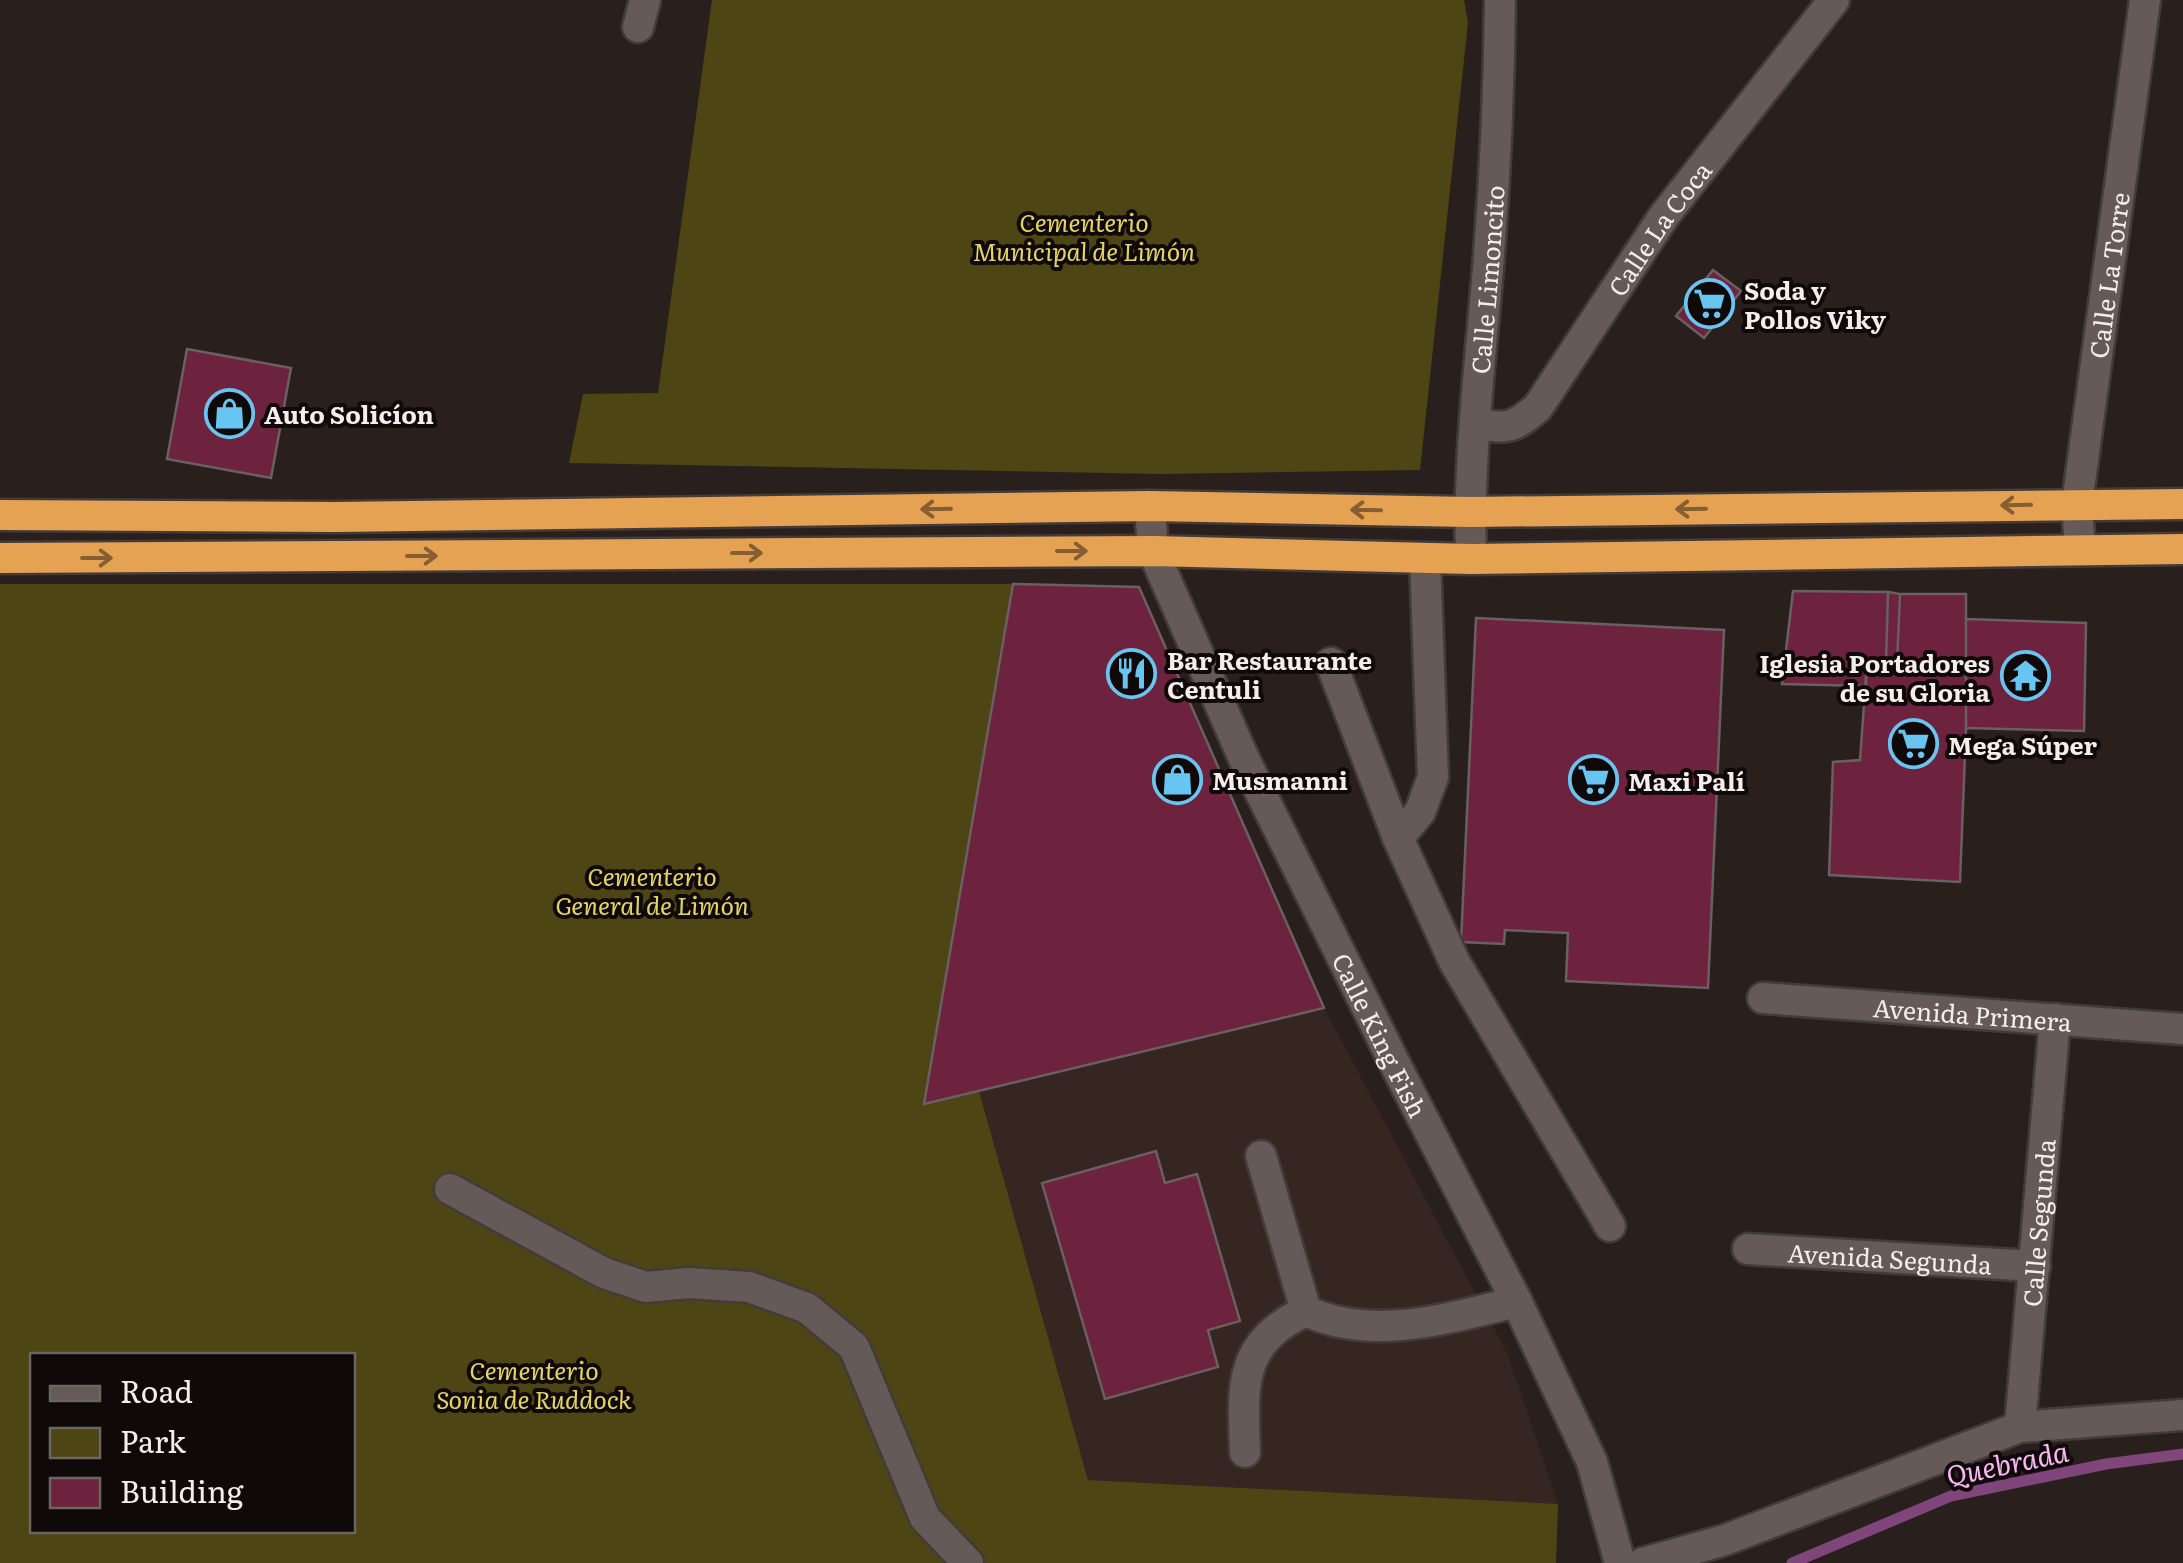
<svg xmlns="http://www.w3.org/2000/svg" width="2183" height="1563" viewBox="0 0 2183 1563" font-family="Literata,serif">
<style>
.built{fill:#362622}
.green{fill:#4d4514;fill-rule:evenodd}
.lines{fill:none;stroke-linecap:round;stroke-linejoin:round}
.stream{stroke:#80467c;stroke-width:11}
.building{fill:#6d233d;stroke:#6a5f61;stroke-width:2.5}
.minor-casing{stroke:#433b39;stroke-width:35}
.highway-casing{stroke:#433b39;stroke-width:35}
.minor{stroke:#655a57;stroke-width:30}
.highway{stroke:#e6a253;stroke-width:30}
.oneway{stroke:#855e32}
.labels{text-anchor:middle;dominant-baseline:central;stroke-width:8;stroke-linejoin:round;paint-order:stroke}
.park-label{font-size:25px;font-style:italic;fill:#e6d460;stroke:#0f0a09}
.street-label{font-size:25px;fill:#f4edeb;stroke:#0f0a09}
.poi-label{font-size:25px;font-weight:bold;fill:#f4edeb;stroke:#0f0a09;text-anchor:start}
.water-label{font-size:28px;font-style:italic;fill:#fab7f4;stroke:#0f0a09}
</style>
<rect width="100%" height="100%" fill="#29201d"/>
<path class="built" d="M1324,1008L1507,1353L1558,1504L1088,1480L979,1091Z"/>
<path class="green" d="M712,0H1464L1468,22L1420,470L1161,474L569,463L583,394L658,393Z
M0,584H1013L924,1103L979,1091L1088,1480L1558,1504L1556,1563H0ZM32,1356H352V1530H32Z"/>
<g class="lines">
<path class="stream" d="M1792,1563L1951,1496L2106,1464L2183,1454"/>
</g>
<path class="building" d="M1713,270L1741,291L1704,338L1676,316Z
M187,349L291,368L271,478L167,459Z
M1013,584L1139,587L1324,1008L924,1104Z
M1793,591L1888,592L1886,663H1867L1866,686L1782,684Z
M1888,592L1900,594L1897,663H1886Z
M1900,594H1966V728L1960,882L1829,875L1833,762L1860,760L1867,663H1897Z
M1476,618L1724,630L1708,988L1566,981L1568,933L1505,930L1504,944L1461,942Z
M1966,619L2086,623L2084,731L1966,728Z
M1156,1151L1165,1183L1197,1174L1240,1321L1208,1330L1218,1367L1105,1399L1042,1183Z"/>
<g class="lines">
<defs>
<g id="minor">
<path d="M638,27L645,0"/>
<path id="s1" d="M1475,423C1506,430 1515,428 1538,407L1664,216L1834,0"/>
<path id="s2" d="M1150,506L1153,551L1245,761L1397,1068L1517,1302L1592,1462L1620,1563"/>
<path id="s3" d="M2080,548L2077,504L2145,0"/>
<path id="s4" d="M1471,559C1468,462 1480,365 1488,268C1495,179 1499,90 1500,0"/>
<path d="M1331,663L1398,838L1454,961L1610,1226"/>
<path d="M1398,838L1420,812L1433,777L1425,558"/>
<path id="s5" d="M1763,998L2183,1029"/>
<path d="M1261,1156L1306,1311"/>
<path d="M450,1189L604,1273L646,1287L689,1283L749,1287L807,1308L854,1347L925,1518L968,1563"/>
<path id="s6" d="M1748,1249L2035,1266"/>
<path id="s7" d="M2020,1427L2055,1019"/>
<path d="M1245,1452C1243,1387 1237,1343 1306,1311C1374,1342 1448,1318 1517,1302"/>
<path d="M1643,1563L1725,1540L2020,1427L2183,1415"/>
</g>
<path id="highway" d="M0,515L335,517L1150,506L1470,512L2183,504
M0,558L1153,551L1471,559L2183,549"/>
</defs>
<use href="#minor" class="minor-casing"/>
<use href="#highway" class="highway-casing"/>
<use href="#minor" class="minor"/>
<use href="#highway" class="highway"/>
</g>
<defs><path id="oneway-shaft" d="M-6 0H5M1.5-3L5.5 0L1.5 3" fill="none" stroke-width="1.6" stroke-linecap="round" stroke-linejoin="round" transform="scale(2.5)"/></defs>
<g class="oneway">
<use href="#oneway-shaft" transform="translate(2016 505) rotate(179)"/>
<use href="#oneway-shaft" transform="translate(936 509) rotate(179)"/>
<use href="#oneway-shaft" transform="translate(1691 509) rotate(179)"/>
<use href="#oneway-shaft" transform="translate(1366 510) rotate(-179)"/>
<use href="#oneway-shaft" transform="translate(1072 551)"/>
<use href="#oneway-shaft" transform="translate(747 553)"/>
<use href="#oneway-shaft" transform="translate(422 556)"/>
<use href="#oneway-shaft" transform="translate(97 558)"/>
</g>
<defs>
<symbol id="supermarket-ring" viewBox="-11 -11 22 22"><circle r="9.5" fill="#0f0a09" stroke="#68c4f0" stroke-width="1.5"/><path d="M-6-5.5h2.5l.6 2H6L4.5 2H-2.5L-4.4-4H-6ZM-1.5 3.2a1.3 1.3 0 1 0 .1 0ZM3 3.2a1.3 1.3 0 1 0 .1 0Z" fill="#68c4f0"/></symbol>
<symbol id="shop-ring" viewBox="-11 -11 22 22"><circle r="9.5" fill="#0f0a09" stroke="#68c4f0" stroke-width="1.5"/><path d="M-5-2.5h2.3a2.7 3.5 0 0 1 5.4 0H5L5.5 6h-11ZM-1.5-2.5h3a1.5 2.3 0 0 0-3 0Z" fill="#68c4f0"/></symbol>
<symbol id="restaurant-ring" viewBox="-11 -11 22 22"><circle r="9.5" fill="#0f0a09" stroke="#68c4f0" stroke-width="1.5"/><path d="M-5-6h1v4h1v-4h1v4h1v-4h1v5L-1.5 .5V6h-2V.5L-5-1ZM5-6V6H3V1.5H1.5Q1.5-4 5-6Z" fill="#68c4f0"/></symbol>
<symbol id="temple-ring" viewBox="-11 -11 22 22"><circle r="9.5" fill="#0f0a09" stroke="#68c4f0" stroke-width="1.5"/><path d="M0-6L5-2H3V0L6.5 2.5H4V6H1.5V3h-3V6H-4V2.5H-6.5L-3 0V-2H-5Z" fill="#68c4f0"/></symbol>
</defs>
<g fill-rule="evenodd">
<use href="#supermarket-ring" x="1682" y="276" width="55" height="55"/>
<use href="#shop-ring" x="202" y="386" width="55" height="55"/>
<use href="#restaurant-ring" x="1104" y="646" width="55" height="55"/>
<use href="#temple-ring" x="1998" y="648" width="55" height="55"/>
<use href="#supermarket-ring" x="1886" y="716" width="55" height="55"/>
<use href="#shop-ring" x="1150" y="752" width="55" height="55"/>
<use href="#supermarket-ring" x="1566" y="752" width="55" height="55"/>
</g>
<g class="labels">
<g class="park-label">
<text x="1084" y="221">Cementerio<tspan x="1084" dy="29">Municipal de Limón</tspan></text>
<text x="652" y="875">Cementerio<tspan x="652" dy="29">General de Limón</tspan></text>
<text x="534" y="1369">Cementerio<tspan x="534" dy="29">Sonia de Ruddock</tspan></text>
</g>
<g class="street-label">
<text stroke="none"><textPath href="#s1" startOffset="285">Calle La Coca</textPath></text>
<text stroke="none"><textPath href="#s3" startOffset="275">Calle La Torre</textPath></text>
<text stroke="none"><textPath href="#s4" startOffset="280">Calle Limoncito</textPath></text>
<text stroke="none"><textPath href="#s5" startOffset="210">Avenida Primera</textPath></text>
<text stroke="none"><textPath href="#s2" startOffset="580">Calle King Fish</textPath></text>
<text stroke="none"><textPath href="#s7" startOffset="205">Calle Segunda</textPath></text>
<text stroke="none"><textPath href="#s6" startOffset="142">Avenida Segunda</textPath></text>
</g>
<g class="poi-label">
<text x="1744" y="289">Soda y<tspan x="1744" dy="29">Pollos Viky</tspan></text>
<text x="264" y="413">Auto Solicíon</text>
<text x="1167" y="659">Bar Restaurante<tspan x="1167" dy="29">Centuli</tspan></text>
<text x="1990" y="662" text-anchor="end">Iglesia Portadores<tspan x="1990" dy="29">de su Gloria</tspan></text>
<text x="1948" y="744">Mega Súper</text>
<text x="1212" y="779">Musmanni</text>
<text x="1628" y="780">Maxi Palí</text>
</g>
<g class="water-label">
<text transform="translate(2007 1462) rotate(-12)">Quebrada</text>
</g>
</g>
<rect x="30" y="1353" width="325" height="180" fill="#0f0a09" stroke="#6b6563" stroke-width="2.5"/>
<rect x="50" y="1386" width="50" height="15" fill="#655a57" stroke="#6b6563" stroke-width="2.5"/>
<text x="120" y="1403" font-size="30" fill="#f4edeb">Road</text>
<rect x="50" y="1428" width="50" height="30" fill="#4d4514" stroke="#6b6563" stroke-width="2.5"/>
<text x="120" y="1453" font-size="30" fill="#f4edeb">Park</text>
<rect x="50" y="1478" width="50" height="30" fill="#6d233d" stroke="#6b6563" stroke-width="2.5"/>
<text x="120" y="1503" font-size="30" fill="#f4edeb">Building</text>
</svg>
